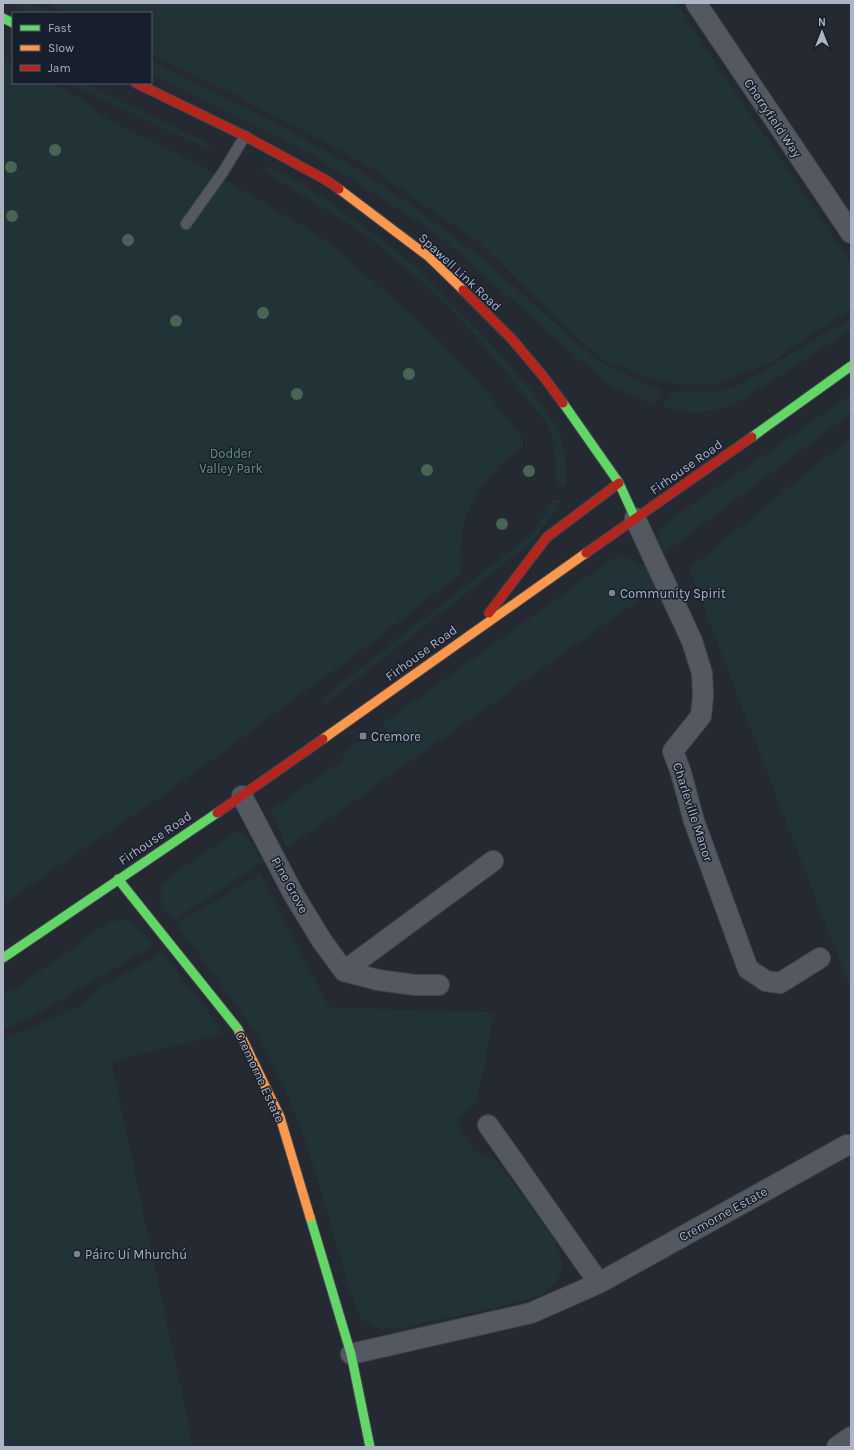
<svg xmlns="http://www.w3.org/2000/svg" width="854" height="1450" viewBox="0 0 854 1450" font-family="Karla,sans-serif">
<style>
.green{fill:#223337}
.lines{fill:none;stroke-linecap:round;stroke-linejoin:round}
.lane-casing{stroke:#42454c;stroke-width:12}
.street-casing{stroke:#42454c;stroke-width:22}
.fast-casing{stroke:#42454c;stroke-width:11}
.slow-casing{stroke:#42454c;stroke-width:11}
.jam-casing{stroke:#42454c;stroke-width:11}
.lane{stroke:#545860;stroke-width:10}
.street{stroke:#545860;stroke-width:20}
.fast{stroke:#63d668;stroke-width:9}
.slow{stroke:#ff974d;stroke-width:9}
.jam{stroke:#b3261e;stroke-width:9}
.tree{fill:#486455}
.poi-dot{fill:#7d8391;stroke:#181f2c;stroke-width:1.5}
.labels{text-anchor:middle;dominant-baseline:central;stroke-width:3;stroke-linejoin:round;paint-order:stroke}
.street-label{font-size:13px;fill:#adb4c4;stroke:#181f2c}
.park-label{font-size:13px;fill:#649573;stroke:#181f2c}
.poi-label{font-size:13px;fill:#adb4c4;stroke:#181f2c;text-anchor:start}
</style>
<rect width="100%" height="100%" fill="#252931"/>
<path class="green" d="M9,3H31L51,13H29Z
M46,3H675L851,263V309L771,362L713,385H679L639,374L604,360L572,334L478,242L365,164L234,94L151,54V13H65Z
M3,60L13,65V83H50L83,100L112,122L204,167L316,234L342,254L436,337L465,367L514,426L523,440V448C517,452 510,456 505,460C487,475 469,502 464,525C459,541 460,558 460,574L372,642L180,783L3,904Z
M151,61L248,109L319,147L358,170L392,192L451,234L483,259L593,357C614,370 639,382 663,389L655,405L619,390L601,379L463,256L421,223L314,156L151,74Z
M69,83H83L201,140L207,143L211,151Z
M262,167H267L285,173L328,201L382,240L416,267L485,337L534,394L559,431L565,454L566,480L564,487L557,483L555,442L547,424L504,369L450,307L383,248L354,227L261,169Z
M851,318V330L745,398C717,415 693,415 662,407L672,391L685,393H711L736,387Z
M851,395V413L665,553C658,541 656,536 664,524Z
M851,437V990L689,569Z
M553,500L561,501L555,511L534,540L321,707L324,697L532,534Z
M621,556L630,557L640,565L676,574L287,848L272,815V811L275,807L345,759L342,754L366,736L370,742L387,731L382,724L614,558Z
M236,832C249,833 256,852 262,862L173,921C160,903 153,895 171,876Z
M260,874L329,1007L494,1013L477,1101L456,1120L473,1150L495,1159L554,1239L560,1254L563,1270L556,1282L541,1295L507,1305L395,1329L375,1328L361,1318L352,1296L308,1148L286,1091L259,1037L176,924Z
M117,921H130L137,926L154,945L28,1019L3,1029V995L17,988L109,922Z
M162,953L213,1018L223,1034L111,1061L193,1447H3V1040L77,1008L87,1001L96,990Z"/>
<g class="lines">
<defs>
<path id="lane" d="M186,224L223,172L245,136"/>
<path id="street" d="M696,3L851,233
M635,518L692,641L702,673L703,696L701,716L673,751L681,773L694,821L748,969L766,981L780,983L820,958
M242,796L294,895L322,941L344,971L378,980L415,985H439
M344,971L493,861
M488,1125L599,1283
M351,1354L531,1313L599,1283L847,1145
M837,1447L851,1437"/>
<path id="fast" d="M3,18L13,23
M563,403L619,483L635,518
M752,437L851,366
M118,879L238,1029L240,1034
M3,958L217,813
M310,1217L351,1354L370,1447"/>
<path id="slow" d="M339,189L429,257L463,290
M323,739L586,553
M240,1034L280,1117L310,1217"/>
<path id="jam" d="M136,83L245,136L326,180L339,189
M463,290L511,338L543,376L563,403
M586,553L752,437
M489,613L547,537L619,483
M217,813L323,739"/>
</defs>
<use href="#lane" class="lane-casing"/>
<use href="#street" class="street-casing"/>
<use href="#fast" class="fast-casing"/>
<use href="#slow" class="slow-casing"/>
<use href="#jam" class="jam-casing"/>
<use href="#lane" class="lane"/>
<use href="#street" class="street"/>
<use href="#fast" class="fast"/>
<use href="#slow" class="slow"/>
<use href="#jam" class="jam"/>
</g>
<g class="tree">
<circle cx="55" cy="150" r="6"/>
<circle cx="11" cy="167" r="6"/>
<circle cx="12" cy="216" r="6"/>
<circle cx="128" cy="240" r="6"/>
<circle cx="263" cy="313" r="6"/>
<circle cx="176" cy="321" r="6"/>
<circle cx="409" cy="374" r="6"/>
<circle cx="297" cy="394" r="6"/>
<circle cx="427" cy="470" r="6"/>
<circle cx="529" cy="471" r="6"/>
<circle cx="502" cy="524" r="6"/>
</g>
<g class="poi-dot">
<circle cx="612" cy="593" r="4"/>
<rect x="359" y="732" width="8" height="8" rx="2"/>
<circle cx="77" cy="1254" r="4"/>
</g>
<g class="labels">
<g class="street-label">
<text transform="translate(773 118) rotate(56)">Cherryfield Way</text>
<text transform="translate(460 272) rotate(43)">Spawell Link Road</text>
<text transform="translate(686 467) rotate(-35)">Firhouse Road</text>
<text transform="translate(421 653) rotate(-36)">Firhouse Road</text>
<text transform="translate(693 812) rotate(72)">Charleville Manor</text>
<text transform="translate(155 838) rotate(-34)">Firhouse Road</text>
<text transform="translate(290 885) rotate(61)">Pine Grove</text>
<text transform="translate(260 1077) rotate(65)">Cremorne Estate</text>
<text transform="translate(723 1214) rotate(-29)">Cremorne Estate</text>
</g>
<g class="park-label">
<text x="231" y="453">Dodder<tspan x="231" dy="15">Valley Park</tspan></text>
</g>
<g class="poi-label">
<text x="620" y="593">Community Spirit</text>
<text x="371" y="736">Cremore</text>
<text x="85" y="1254">Páirc Uí Mhurchú</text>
</g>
</g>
<rect width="854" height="1450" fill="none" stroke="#adb4c4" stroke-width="8"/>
<rect x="12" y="12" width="140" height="72" fill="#181f2c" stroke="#545b69"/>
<rect x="20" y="25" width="20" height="6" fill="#63d668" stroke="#545b69"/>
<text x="48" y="32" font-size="12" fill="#adb4c4">Fast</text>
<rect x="20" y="45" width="20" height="6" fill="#ff974d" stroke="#545b69"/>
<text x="48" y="52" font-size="12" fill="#adb4c4">Slow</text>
<rect x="20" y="65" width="20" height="6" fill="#b3261e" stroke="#545b69"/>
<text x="48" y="72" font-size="12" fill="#adb4c4">Jam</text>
<g transform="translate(822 32)" stroke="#181f2c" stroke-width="3" paint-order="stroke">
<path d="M0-3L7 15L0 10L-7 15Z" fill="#adb4c4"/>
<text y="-6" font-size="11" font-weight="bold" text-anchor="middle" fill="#adb4c4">N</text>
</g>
</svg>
